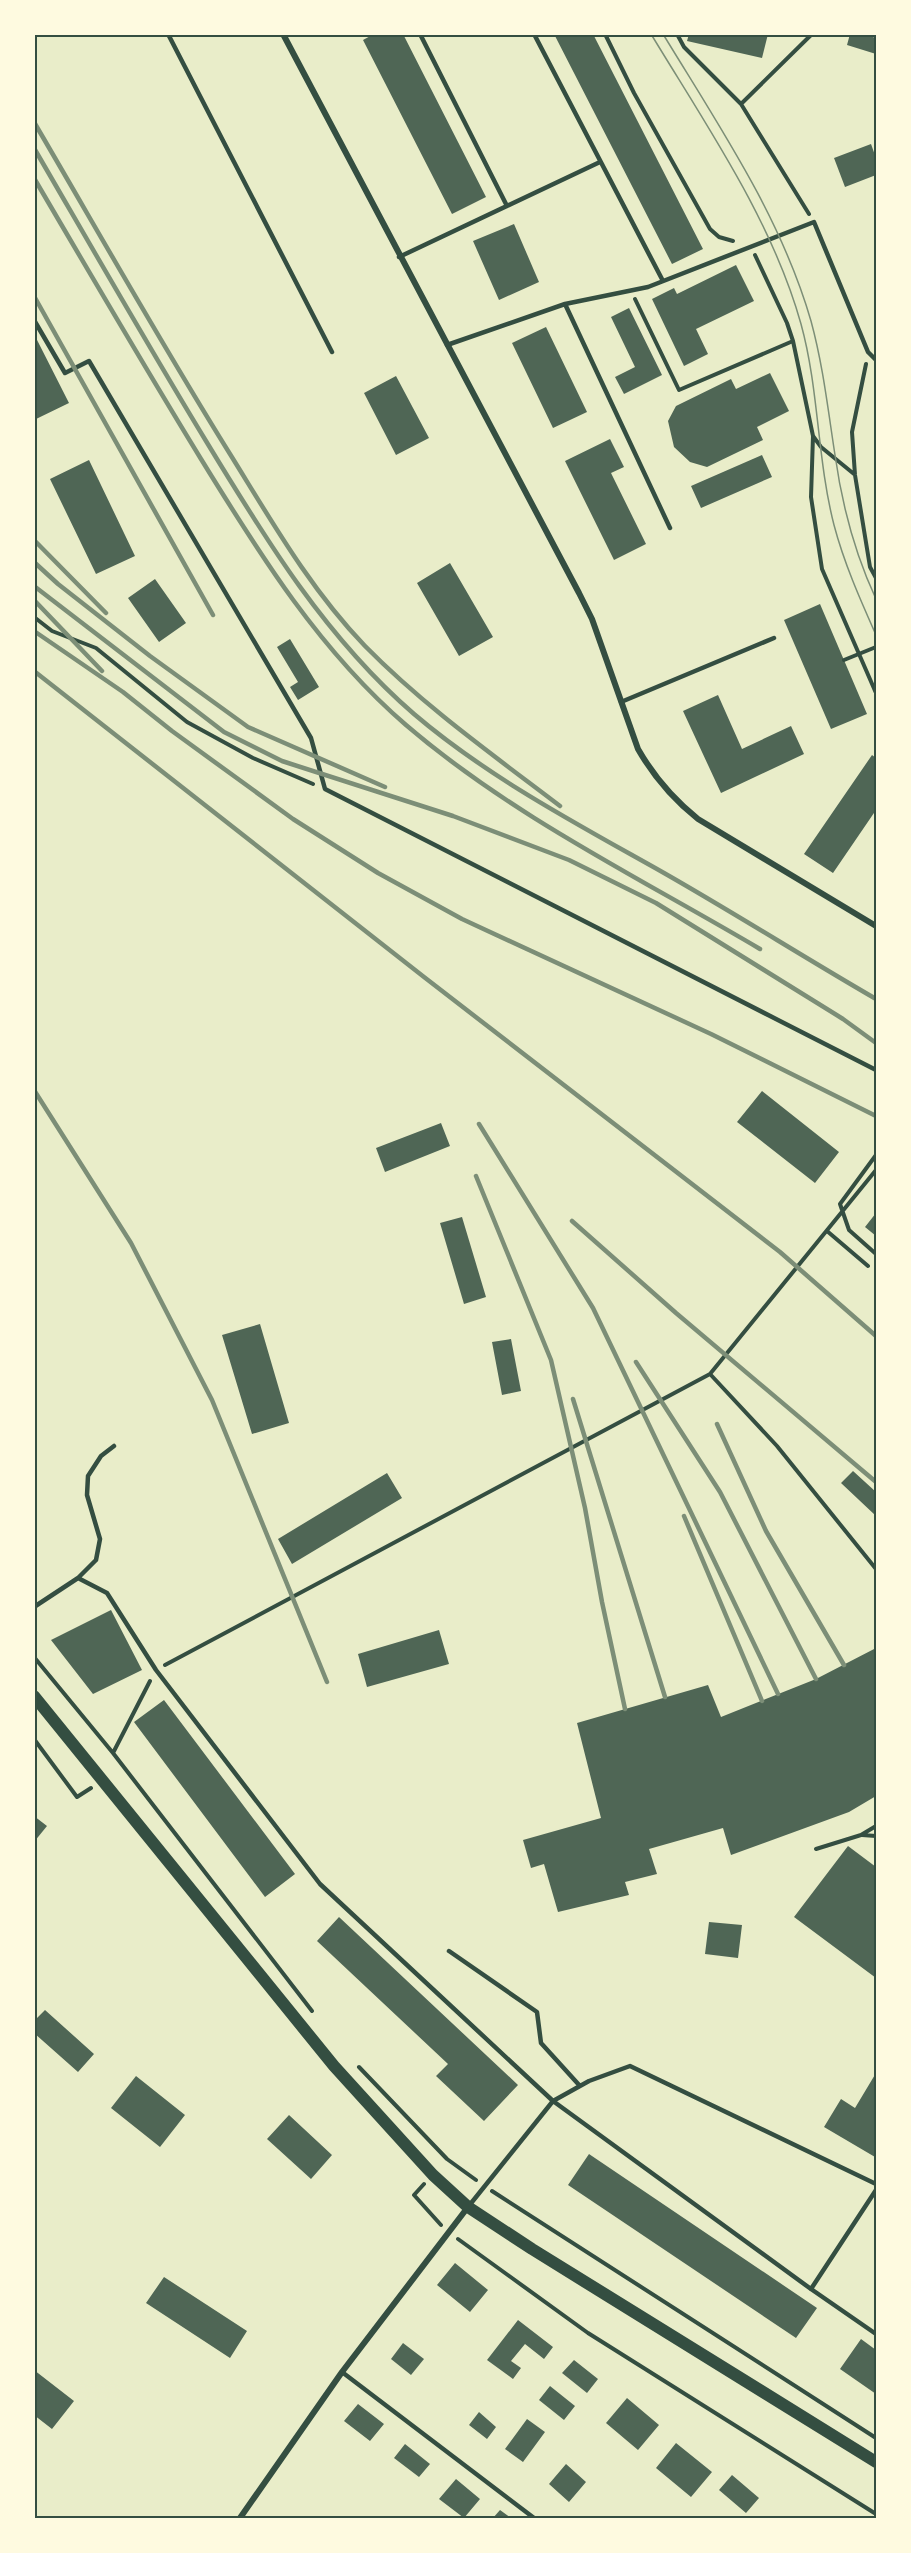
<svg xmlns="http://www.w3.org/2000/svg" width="911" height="2553" viewBox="0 0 911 2553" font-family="'PT Sans',sans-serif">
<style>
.building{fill:#4f6655}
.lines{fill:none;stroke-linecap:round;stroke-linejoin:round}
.path{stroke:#344e41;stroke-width:4}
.service{stroke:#344e41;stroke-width:4.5}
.minor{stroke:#344e41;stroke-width:6}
.secondary{stroke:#344e41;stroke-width:12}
.tram{stroke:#7c8e77;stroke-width:1.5}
.rail{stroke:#7c8e77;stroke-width:4.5}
.neatline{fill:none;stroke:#344e41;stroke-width:2}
</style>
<rect width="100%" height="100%" fill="#e9edc9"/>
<path class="building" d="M374,34H403L486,197L452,214L363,40Z
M554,34H593L703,249L672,264Z
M689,34H768L762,58L687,41Z
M850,34H863L876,38V54L847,45Z
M871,144L876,158V175L845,187L834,158Z
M514,224L539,282L499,300L473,241Z
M736,265L754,301L696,329L708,354L684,366L652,299L674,288L677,294Z
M629,308L662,375L624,394L615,377L635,367L611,317Z
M546,327L587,412L553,428L512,343Z
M34,334L69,403L34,420Z
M770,373L789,411L757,427L763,440L707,467L690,462L674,447L668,421L676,406L731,379L736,389Z
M396,376L429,438L396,455L364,393Z
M610,439L624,467L611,473L646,544L614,560L565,461Z
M762,455L772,477L701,508L691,486Z
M89,460L135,556L96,574L50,479Z
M450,563L493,637L459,656L417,583Z
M155,579L186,623L159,642L128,598Z
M820,604L867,714L831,729L784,620Z
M290,639L319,687L298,700L290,687L298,682L277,647Z
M718,695L742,749L791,726L804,754L721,793L683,711Z
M872,755L876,758V810L833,873L804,854Z
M762,1091L839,1152L815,1183L737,1122Z
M441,1123L450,1146L385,1172L376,1148Z
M876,1213V1236L865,1227Z
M462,1217L486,1297L464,1304L440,1223Z
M260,1324L289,1423L252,1434L222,1335Z
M511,1339L521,1391L502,1395L492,1342Z
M853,1471L876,1492V1516L841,1483Z
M387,1473L402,1498L292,1564L278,1539Z
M111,1610L142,1670L93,1694L51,1640Z
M439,1630L449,1664L367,1687L358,1654Z
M876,1648V1796L849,1812L731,1855L723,1828L649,1849L657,1874L625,1882L629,1895L558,1912L544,1864L531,1868L523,1840L601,1818L577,1723L708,1685L721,1717L816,1679Z
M164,1700L295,1874L265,1897L134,1722Z
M34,1816L47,1826L34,1842Z
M848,1846L876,1867V1978L794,1917Z
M339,1917L518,2085L484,2121L436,2076L448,2064L317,1941Z
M709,1922L742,1925L738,1958L705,1954Z
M45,2010L94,2054L78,2072L34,2033V2021Z
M876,2073V2154L875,2157L824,2127L841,2099L855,2108Z
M136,2076L185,2115L160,2147L111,2108Z
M289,2115L332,2155L311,2179L267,2139Z
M589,2154L817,2308L796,2338L568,2185Z
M455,2263L488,2290L470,2312L437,2285Z
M164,2277L247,2331L230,2358L146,2303Z
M518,2320L553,2347L544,2359L525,2344L511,2361L521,2368L513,2379L487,2360Z
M861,2339L876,2350V2394L840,2369Z
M403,2343L424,2359L411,2375L391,2359Z
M574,2360L598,2379L587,2393L562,2373Z
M34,2370L74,2401L52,2429L34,2415Z
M550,2386L575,2406L564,2420L539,2400Z
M627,2398L659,2425L638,2450L606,2423Z
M358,2404L384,2424L370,2441L344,2421Z
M479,2412L496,2427L487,2439L469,2425Z
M527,2419L545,2432L523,2462L505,2449Z
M676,2443L712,2472L691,2497L656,2468Z
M405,2444L430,2464L419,2477L394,2458Z
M566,2464L586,2482L569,2502L549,2484Z
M732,2475L759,2498L746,2513L719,2490Z
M456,2479L480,2499L464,2518L439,2499Z
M500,2510L511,2518H493Z"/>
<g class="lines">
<path class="path" d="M605,34L634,93L710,229L719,237L733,241
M677,34L684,47L741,104L809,214
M741,104L812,34
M755,255L787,323L793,341L813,436L811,497L822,569L876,693
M635,299L679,390L793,341
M866,364L852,432L855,475L870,567L876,578
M813,436L821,447L854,474
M34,617L52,631L96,648L187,722L253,758L313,784
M844,660L876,647
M876,1155L840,1204L849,1230L876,1254
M827,1231L868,1266
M710,1374L777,1446L876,1569
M34,1657L113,1753
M165,1665L710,1374L876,1170
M150,1681L113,1753L312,2011
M34,1739L77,1797L91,1788
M862,1835L876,1836
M816,1849L861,1835L876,1826
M359,2067L447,2159L476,2180
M424,2184L414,2195L441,2225
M492,2191L876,2438
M458,2239L588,2333L876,2514"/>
<path class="service" d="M168,34L332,352
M420,34L507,206
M534,34L663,281
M399,257L600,162
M565,304L670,528
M34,320L65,373L89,361L311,738L325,789L876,1070
M447,345L565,304L648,287L814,222L868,352L876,360
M621,702L774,638
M78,1578L96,1560L100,1539L87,1495L88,1476L101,1456L114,1446
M34,1607L78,1578L107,1593L156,1670L320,1884L553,2101L468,2207
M449,1951L537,2012L541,2043L580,2086
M876,2184L630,2066L589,2081L553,2101L811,2289L876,2334
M811,2289L876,2190
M342,2372L534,2518"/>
<path class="minor" d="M283,34L579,593L592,619L638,749C654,777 673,799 698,819L876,926
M240,2518L342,2372L468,2207"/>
<path class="secondary" d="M34,1696L334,2066L433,2175L468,2207L532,2249L876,2462"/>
<path class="tram" d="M651,34C706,125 772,220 801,324C819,389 817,459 834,525C844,563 860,599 876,635
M663,34C719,126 781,217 811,321C823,365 828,410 835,455C842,505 855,554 876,599"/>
<path class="rail" d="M34,122C99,233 162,345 230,454C271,520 310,589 365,646C424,706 493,755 560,806
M34,148C91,246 147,344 206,441C266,540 326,638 414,714C489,778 579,825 664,873C736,914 805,958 876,999
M34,178C89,272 144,366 201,459C260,555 320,651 406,725C512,816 640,878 760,949
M34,296L213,615
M34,540L106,613
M34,562L58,584L150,656L248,727L385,787
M34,586L224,732L282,761L453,816L569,860L656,903L843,1019L876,1043
M34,600L102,671
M34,631L123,692L172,731L293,819L378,873L462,919L711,1034L876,1116
M34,671L424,977L780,1252L876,1336
M34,1090L131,1243L212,1400L327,1682
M479,1124L593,1308L778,1694
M476,1176L551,1360L585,1508L602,1602L625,1709
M572,1221L676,1313L876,1482
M636,1362L720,1492L816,1679
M573,1399L665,1697
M717,1424L766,1531L844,1665
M684,1516L762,1701"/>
</g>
<rect width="911" height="2553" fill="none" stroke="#fefae0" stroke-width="72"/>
<rect x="36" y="36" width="839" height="2481" class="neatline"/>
</svg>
